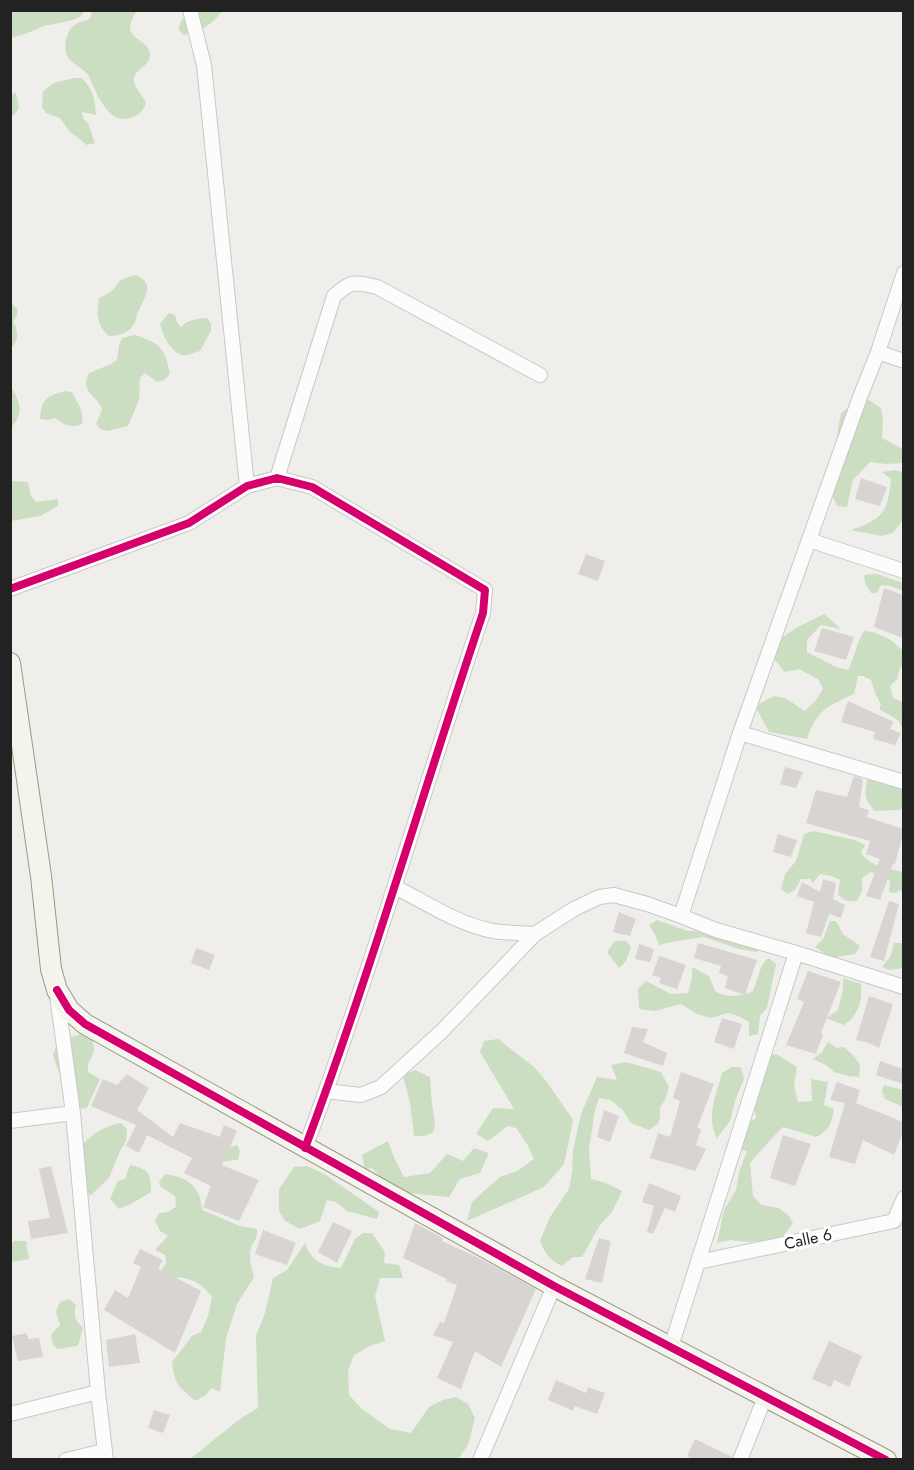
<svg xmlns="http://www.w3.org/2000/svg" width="914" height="1470" viewBox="0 0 914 1470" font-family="Jost,sans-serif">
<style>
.forest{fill:#cbdec1}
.building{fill:#d7d4d2}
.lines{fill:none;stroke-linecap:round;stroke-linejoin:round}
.street-casing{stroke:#c9c8c7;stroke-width:16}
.secondary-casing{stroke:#999a82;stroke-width:22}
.street{stroke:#fdfcfc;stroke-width:14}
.secondary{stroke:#f4f4ed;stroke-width:20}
.cycleway-casing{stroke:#fff;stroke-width:11}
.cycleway{stroke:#d6006c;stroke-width:8}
.labels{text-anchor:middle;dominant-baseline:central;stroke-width:6;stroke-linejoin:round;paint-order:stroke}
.street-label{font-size:16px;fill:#222;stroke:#fff}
</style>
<rect width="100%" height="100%" fill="#f0eeeb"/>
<path class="forest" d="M22,10H84V11L80,17L73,20L44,26L25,34L11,38V13Z
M92,11H137C116,41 149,36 150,54C151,67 132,69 134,82C136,90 143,96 146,103C143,112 138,116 129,118C107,125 96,90 88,75C83,68 76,66 70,60C62,52 65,34 73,26C78,22 84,21 90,19Z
M192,11H222C211,26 202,30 184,35L179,30C180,18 184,18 192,11Z
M74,78H82C95,93 94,96 96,115L82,112L83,118L88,123L95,143L87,145L69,131L60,118L46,113L42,107L43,92L48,87L54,83Z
M16,93L19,107L16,113L11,116V95Z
M134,275C156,281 145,297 139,310C136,314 137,320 134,324C129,333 119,336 109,336C97,327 96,312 99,298L112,291L120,280Z
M11,304L18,309L17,316L13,322C19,331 19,341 11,348Z
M169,313L175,315L177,322L181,327C189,319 196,319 207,318L211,324V331L200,351C195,352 190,355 186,355C173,357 162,335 160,324Z
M135,335C160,343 165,348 170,374L164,380L157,382L145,373L140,378L139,400L128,426L107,431L100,429L96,424L102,410C98,395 79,393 89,373L111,364L117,360L119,345L122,338Z
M11,387C20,402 25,413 11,427Z
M65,391L72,392C78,405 84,409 82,424C70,429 65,425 55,418L48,420L40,419C42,399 45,397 65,391Z
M864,397L881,408L883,420L882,438L903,449V463L886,464L870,462L853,480L847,507L837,506L829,487L834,467L836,442L841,413Z
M895,470L903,472L904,519L902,521L893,533L881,536L851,530C883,519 888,512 891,479L882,472Z
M11,481L28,482L31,496L36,502L58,499V506L40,516L11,521Z
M877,574L903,583V591L891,586L881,585L877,593H871L865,583L864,575Z
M824,614L841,629L821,625L807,640V652L836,667L848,670C855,657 856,643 864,631C873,631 885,636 892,641C897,644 898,648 903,650V667H900L897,679L890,686L893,698L903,702V728L898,720L879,709L881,705L876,695L871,680L863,676H858L854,694C828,706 816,710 807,739L769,732L755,706L774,696L785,698L805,711L816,700L823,689L818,679L799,669L784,672L774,658L775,642L798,627Z
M868,775L903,787V809C894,811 884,810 875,811C862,797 865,792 868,775Z
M813,831L855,840L865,845L861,853C871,867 888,868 903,872V892L899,890L896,893L889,892L890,880L871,872L862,878V891L857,901H847L838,895L840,880L831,876L820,874L813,883L810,879H801L795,890L787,894L781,889L785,874L796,861L804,834Z
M657,920L688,931L753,935L758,952L739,949L704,937L671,942L659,945L655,935L649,925Z
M830,921H836L843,934L860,946L855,954L831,958L815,947L823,939Z
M615,941H626L631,947L626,961L619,968L607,952Z
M894,943H903V968L889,970L882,967L890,957Z
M768,958L776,964L767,1008L760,1016L758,1034L749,1036V1022L738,1016L728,1013L711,1018L697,1014L681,1004L655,1011L639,1009L638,989L646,981L671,994L688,993L692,978V967L709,976L715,991C726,998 742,997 753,991L762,965Z
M843,978L861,984C863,1000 858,1016 844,1025L826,1018L838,1010L843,989Z
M84,1033L92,1038C93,1043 95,1049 93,1054C90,1063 87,1060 88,1072L100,1079L87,1108L80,1109L63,1094L62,1082L53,1055L58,1041Z
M498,1039L534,1067L547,1082L573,1120L570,1136L564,1164L544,1187L467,1221L472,1202L484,1191L500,1177L517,1171L534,1159L527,1144L516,1128L508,1126L488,1141L476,1134L493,1108L514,1109L480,1052L484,1041Z
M828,1042L837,1048L844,1047L854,1056L860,1065L859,1077L848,1076L834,1072L826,1065L813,1059L822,1052Z
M776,1054L797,1067L794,1086L798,1102L812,1101L811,1079L828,1082L824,1105L834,1109C831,1124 830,1130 816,1137L783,1127L772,1138L750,1163L753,1196L762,1205L779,1208L789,1216L793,1223L781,1239L749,1242L730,1240L717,1243L724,1210L736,1190L739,1172L747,1151L727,1146L734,1132L756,1118L751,1090L763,1057Z
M626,1062L661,1072L669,1087L665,1100L660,1107V1117L658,1124L649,1130L631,1123L622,1109L610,1100L599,1098L595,1110L589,1149L591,1179L606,1183L622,1191L612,1212L600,1225L582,1257H573L562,1266C550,1260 545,1254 540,1241L550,1217L569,1189L572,1172L573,1150L581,1114L597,1077L617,1080L611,1065Z
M732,1067H741L744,1079L736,1098L730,1121L717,1138C705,1117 717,1094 722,1073Z
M415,1070L430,1077C431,1088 431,1099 433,1110C436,1129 438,1137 414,1136L410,1103L403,1076Z
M884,1085L903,1090V1107L885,1099L882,1091Z
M121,1123L127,1129L126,1141L120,1151L109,1178L90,1196L73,1179C76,1169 77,1158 81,1149C87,1135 107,1125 121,1123Z
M388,1141L393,1155L404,1177L430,1173L447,1154L463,1161L474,1148L489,1153L480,1173L460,1179L449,1197L408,1193L392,1190L372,1168L365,1169L362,1155Z
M237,1145L240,1151L238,1160H233L218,1163L222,1149Z
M130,1165C149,1169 151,1173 151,1192L131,1204L119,1209L110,1199L118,1181L125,1179Z
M307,1166L326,1175L379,1212L377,1219L347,1211L336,1202L327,1200L320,1221L300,1229L285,1221L279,1211V1189L294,1167Z
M165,1174C187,1177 201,1186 202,1210L240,1226L257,1229C257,1241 255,1238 251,1248C248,1257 252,1268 254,1277L237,1304L226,1338L220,1392L211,1388L206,1395L195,1401C179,1386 175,1386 172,1362L192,1336L201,1332L208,1316L212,1297C202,1284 194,1279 178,1277L171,1286L158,1275L166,1263L165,1255L155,1250L168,1236L160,1231L155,1221L159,1213L168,1212L176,1207L175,1196L161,1187L159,1182Z
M363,1233H372L385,1252L384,1263L399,1265L403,1278H380L375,1296L385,1341L370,1346L354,1355L348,1371L349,1395L362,1409L390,1429L411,1433L429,1407L443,1400L456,1397L468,1404L475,1418L468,1445L458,1459H190L241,1418L258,1408L256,1336L265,1313L273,1278L287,1270L305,1243C311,1261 322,1266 341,1268L355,1239Z
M14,1241H26L29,1259L11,1262V1244Z
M69,1299L76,1305C73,1316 75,1320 83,1328L78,1346L57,1349L53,1344L51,1335L60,1325L56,1312L60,1302Z"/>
<path class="building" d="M861,478L887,487L880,506L855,499Z
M586,554L605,561L598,581L578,574Z
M884,588L903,595V638L874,627Z
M822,628L854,637L846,660L814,651Z
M848,701L894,722L890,729L901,733L895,745L873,739L875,732L841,722Z
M785,767L803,772L796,788L780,784Z
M854,776L863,779L859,807L869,810L867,817L903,829V834L895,864H893L880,900L866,896L880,859L866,854L870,841L806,823L816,790L847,797Z
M778,834L797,840L791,857L773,852Z
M823,879L836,883L833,899L845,905L841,918L829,914L821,937L806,933L814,902L797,896L802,882L820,892Z
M889,901L899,904L884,961L870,957Z
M619,912L636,919L630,936L613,932Z
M698,943L757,960L745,995L725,988L728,976L719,973L721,966L694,958Z
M639,944L654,949L650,962L635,959Z
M196,948L215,955L209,970L191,963Z
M659,956L686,965L677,989L659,983L661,978L652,975Z
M808,971L841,982L821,1033L823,1034L816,1054L786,1045L804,1002L797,999Z
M869,996L893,1004L879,1048L869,1043L856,1040Z
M722,1018L742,1024L734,1049L714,1042Z
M632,1027L648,1029L643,1042L667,1053L663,1066L624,1053Z
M880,1061L903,1069V1084L876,1075Z
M681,1072L714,1084L697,1128L701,1129L696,1145L706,1149L695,1171L650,1158L658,1133L670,1137L680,1101L673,1098Z
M127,1074L149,1088L137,1110L173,1137L180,1123L220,1137L224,1125L237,1131L222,1165L259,1180L239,1221L203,1207L211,1186L184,1173L192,1158L147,1135L139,1153L126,1146L136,1125L91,1106L103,1079L117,1085Z
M837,1082L860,1090L856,1103L903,1122V1132L894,1155L863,1140L855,1164L829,1157L845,1103L830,1100Z
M604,1110L619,1116L610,1142L597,1137Z
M783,1135L811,1144L795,1186L770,1178Z
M51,1166L68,1233L31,1239L28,1221L50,1218L39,1169Z
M649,1183L681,1196L675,1212L665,1208L653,1234L647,1232L654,1206L642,1202Z
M333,1222L352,1231L337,1263L318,1252Z
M415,1223L443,1238L442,1241L481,1259L536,1289L501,1367L475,1351L461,1389L437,1378L453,1342L433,1335L440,1322L444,1323L457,1285L446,1281L447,1279L403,1258Z
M263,1230L296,1243L287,1265L255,1254Z
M599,1238L611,1241L602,1283L585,1279Z
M140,1249L163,1260L158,1268L201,1291L175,1353L104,1310L115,1290L128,1298L141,1267L133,1263Z
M27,1333L28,1339L39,1338L43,1357L18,1361L12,1336Z
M135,1334L140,1363L109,1367L106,1340Z
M829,1341L862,1356L849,1387L834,1380L831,1387L812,1379Z
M556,1380L586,1393L588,1387L605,1393L597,1414L575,1406L573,1411L548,1400Z
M154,1410L170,1415L163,1433L148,1428Z
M695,1439L732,1457L731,1460H694L687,1456Z"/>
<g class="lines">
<defs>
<path id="street" d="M190,10L204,65L247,486
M904,273L878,352L860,397L740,733L681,916L716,930L796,953L904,987
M878,352L904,361
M277,478L334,296C352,280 354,282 377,287L540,375
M809,540L904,571
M10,589L189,523L247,486L277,478L312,487L485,590L483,613C423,791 371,972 305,1148
M740,733L904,782
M395,887C427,903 457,924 493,931C506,933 521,933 535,934
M57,995L73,1113L98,1392L106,1460
M326,1091L361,1095L381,1087L442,1031L535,934L574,909L599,897L614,895L647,904L681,916
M10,1121L73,1113
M698,1262L894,1221L904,1198
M671,1347L796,953
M10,1414L98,1392
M66,1460L104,1451
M480,1460L554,1286
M740,1460L765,1397"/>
<path id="secondary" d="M10,663L41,876L51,969L57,990L69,1010L85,1024L554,1286L886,1460"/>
</defs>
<use href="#street" class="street-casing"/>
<use href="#secondary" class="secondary-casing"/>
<use href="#street" class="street"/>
<use href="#secondary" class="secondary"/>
<defs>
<path id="cycleway" d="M10,589L189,523L247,486L277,478L312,487L485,590L483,613C423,791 371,972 305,1148
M57,990L69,1010L85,1024L554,1286L886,1460"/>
</defs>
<use href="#cycleway" class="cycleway-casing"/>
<use href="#cycleway" class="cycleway"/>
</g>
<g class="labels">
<g class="street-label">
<text transform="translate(808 1239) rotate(-12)">Calle 6</text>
</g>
</g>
<rect width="914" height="1470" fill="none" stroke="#222222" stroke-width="24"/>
</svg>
